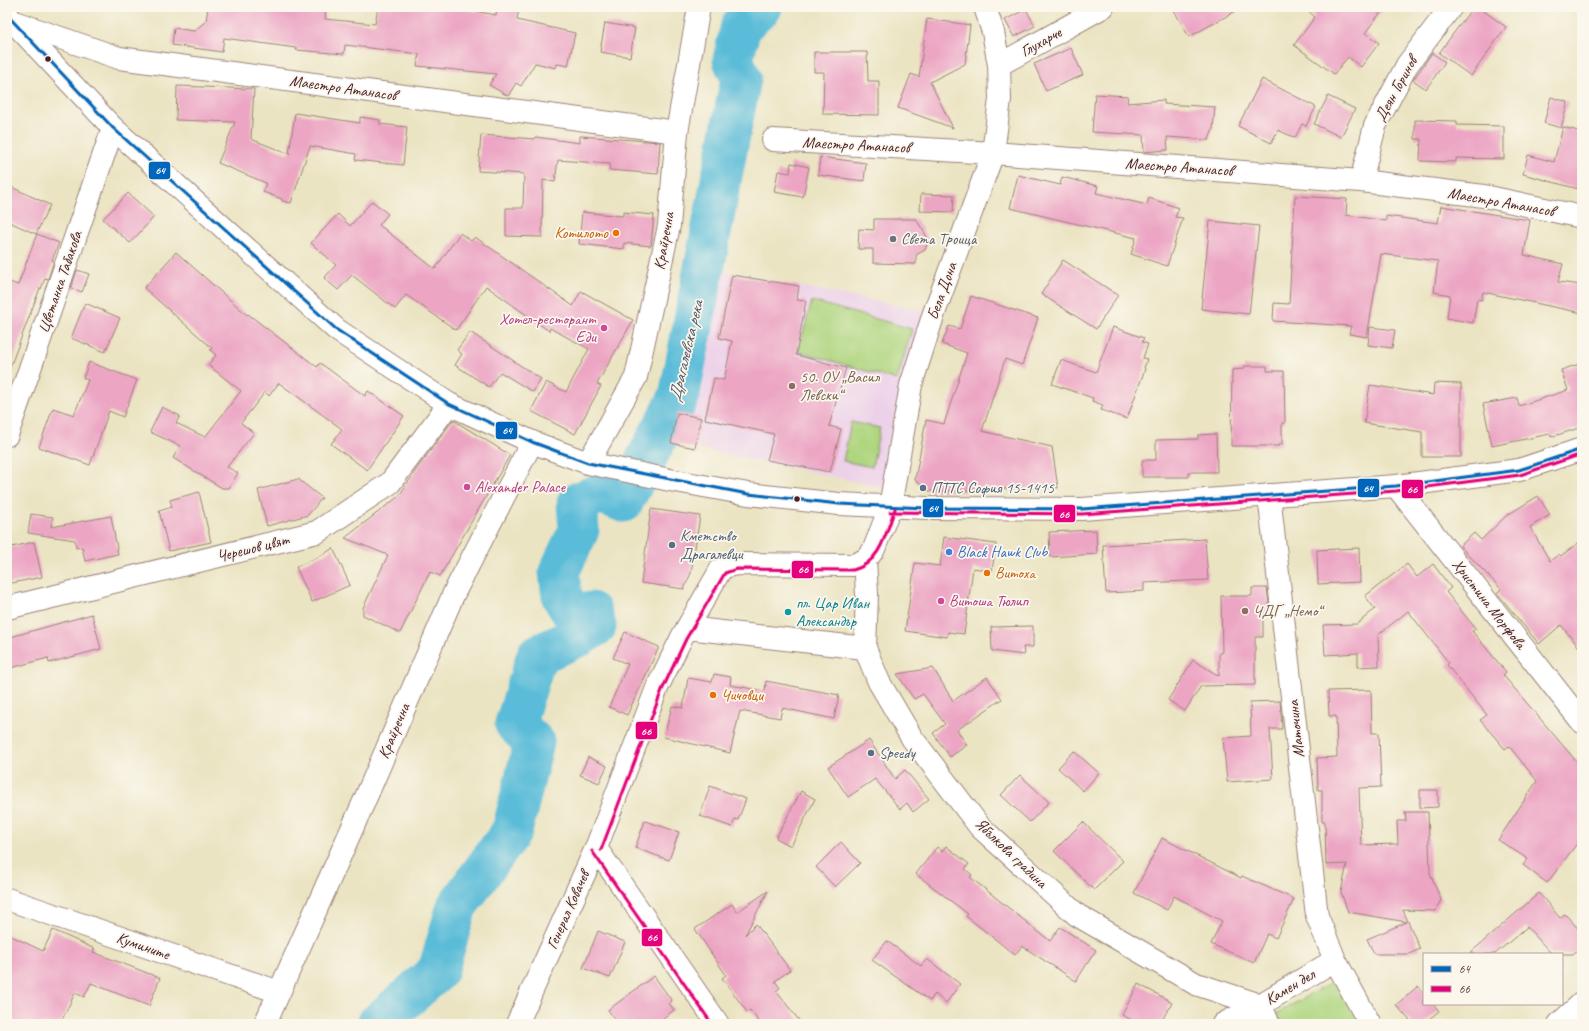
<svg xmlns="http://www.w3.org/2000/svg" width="1589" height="1031" viewBox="0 0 1589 1031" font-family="Caveat,sans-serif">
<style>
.built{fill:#edd1e9}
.green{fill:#afd57f;stroke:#7c7a55}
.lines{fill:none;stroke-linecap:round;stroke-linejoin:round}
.river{stroke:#5abcd8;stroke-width:41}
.building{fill:#eca6c4}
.minor-casing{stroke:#9a8277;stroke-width:24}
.major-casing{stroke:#9a8277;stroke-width:24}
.minor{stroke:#fff;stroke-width:22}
.major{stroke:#fff;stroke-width:22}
.bus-1-casing{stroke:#fbf7ec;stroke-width:6}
.bus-2-casing{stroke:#fbf7ec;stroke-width:6}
.bus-1{stroke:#0065bd;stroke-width:3}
.bus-2{stroke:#e5007d;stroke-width:3}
.bus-dot{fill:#4a1f2b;stroke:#fbf7ec;stroke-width:1.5}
.food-dot{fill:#e8710a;stroke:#fbf7ec;stroke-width:1.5}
.worship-dot{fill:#6b7280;stroke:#fbf7ec;stroke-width:1.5}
.hotel-dot{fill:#d1479c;stroke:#fbf7ec;stroke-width:1.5}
.education-dot{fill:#8d6e63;stroke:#fbf7ec;stroke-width:1.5}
.service-dot{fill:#5c6f8a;stroke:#fbf7ec;stroke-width:1.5}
.shop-dot{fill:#3f7fe0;stroke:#fbf7ec;stroke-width:1.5}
.culture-dot{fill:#0f9aa8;stroke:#fbf7ec;stroke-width:1.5}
.labels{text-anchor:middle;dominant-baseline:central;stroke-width:3.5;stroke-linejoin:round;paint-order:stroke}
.street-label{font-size:16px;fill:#4a1f2b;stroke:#fbf7ec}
.food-label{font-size:16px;fill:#c56008;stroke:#fbf7ec;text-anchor:start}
.worship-label{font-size:16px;fill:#5b616d;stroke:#fbf7ec;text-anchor:start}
.hotel-label{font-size:16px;fill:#b23c85;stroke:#fbf7ec;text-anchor:start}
.education-label{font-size:16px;fill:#785e54;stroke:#fbf7ec;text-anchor:start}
.service-label{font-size:16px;fill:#4e5e75;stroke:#fbf7ec;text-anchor:start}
.shop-label{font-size:16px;fill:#366cbe;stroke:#fbf7ec;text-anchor:start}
.culture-label{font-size:16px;fill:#0d838f;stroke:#fbf7ec;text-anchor:start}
.water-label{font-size:17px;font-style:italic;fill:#505668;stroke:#fbf7ec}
.line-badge{stroke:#fbf7ec;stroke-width:1.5}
.badge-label{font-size:11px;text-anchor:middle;font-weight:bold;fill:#fff}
</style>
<rect width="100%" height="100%" fill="#fbf7ec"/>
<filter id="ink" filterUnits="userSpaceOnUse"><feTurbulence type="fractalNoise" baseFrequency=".025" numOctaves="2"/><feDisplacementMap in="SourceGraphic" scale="8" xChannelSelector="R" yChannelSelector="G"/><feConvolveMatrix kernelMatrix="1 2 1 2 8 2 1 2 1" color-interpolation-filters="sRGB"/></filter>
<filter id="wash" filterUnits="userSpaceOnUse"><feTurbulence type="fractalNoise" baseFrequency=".012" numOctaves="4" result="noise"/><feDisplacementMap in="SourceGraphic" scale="16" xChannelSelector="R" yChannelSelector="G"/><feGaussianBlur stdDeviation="0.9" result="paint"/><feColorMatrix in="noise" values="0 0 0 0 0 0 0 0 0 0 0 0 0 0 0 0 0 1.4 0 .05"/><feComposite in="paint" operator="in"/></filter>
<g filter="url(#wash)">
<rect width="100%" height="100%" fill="#ebe4c3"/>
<path class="built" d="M710,269L927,311L887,488L695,448L701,418L677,413Z"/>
<path class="green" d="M812,301L912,329L897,380L798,351Z
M851,422L880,428L872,467L843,461Z
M1339,978L1365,1024H1282L1276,1014Z"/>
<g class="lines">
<path class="river" d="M377,1024L438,971L457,906L512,831L534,742L515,724L537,655L580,636L596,626L591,612L574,616L562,597L559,572L579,530L577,503L601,493L623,502L679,397L741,78L733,60L741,26L762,7"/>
</g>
<g id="blocks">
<path class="building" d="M208,7H326L325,19L375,24L378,7H464V9L496,15L497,7H519L517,20L575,33L568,66L557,64L556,68L535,63L521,86L516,83L508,96L489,85L496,74L417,66L419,54L345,45L344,54L296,50V48L224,38L222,52L172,45L174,28L194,31L206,21Z
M1172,7H1243L1189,37Z
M1304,7H1385L1365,33L1379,43L1361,67L1348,57L1334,74L1294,45L1315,17Z
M1473,7H1478L1506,27L1471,76L1439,53Z
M1026,9L1035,26L1014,37L1005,20Z
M927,19L970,25L965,64L930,82L953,128L898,108L911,74L919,77Z
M605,23L635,28L630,57L600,52Z
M1071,48L1083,75L1046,91L1034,64Z
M814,52H867L868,81H879V115L823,114L824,72H814Z
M1432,53L1445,62L1426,89L1413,80Z
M1262,79L1316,107L1306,126L1302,124L1295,138L1278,130L1271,143L1238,126Z
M177,86L254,89L251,139L289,154L295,113L360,123V117L380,120V124L407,127L403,165L355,160L356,154L310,146L291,203L282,201V199L263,192L266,183L218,163L235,122L176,120Z
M1095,94L1128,96L1127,103L1164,100V104L1215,107L1213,129L1209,140L1167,137L1168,150L1144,152L1143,135L1092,132Z
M1328,96L1355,109L1341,137L1314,124Z
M1551,97L1568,102L1561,128L1544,123Z
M1415,120L1457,121V125L1504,126V159L1456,158V162L1420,161L1421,139H1415Z
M1563,127L1582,132V190L1523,174L1528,155L1554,162Z
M481,135L535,139V137L580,143V136L660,142L658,174L609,170L610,164L558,160L555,182L543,180L542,237L506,236V208H523L524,174L478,171Z
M820,157L866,163L864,181L818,175Z
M791,163L809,167L803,197L774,192L778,171L790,173Z
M1018,175L1060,185L1062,177L1098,186L1096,193L1147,205L1149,198L1179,208L1175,217L1183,218L1167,266L1131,254L1136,238L1010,208Z
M7,185L50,205L36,234L7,221Z
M128,193L154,217L130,243L103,219Z
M921,194L954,195L953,212L920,211Z
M1295,196L1347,199L1346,215L1386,221V216L1438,223L1441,206L1530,220L1524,255L1563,264L1558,282L1582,285V313L1483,292L1481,300L1477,299L1473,323L1447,318L1450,295L1434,292L1438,261L1381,254L1367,337L1349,334L1351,326L1273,321L1274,303L1289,304Z
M372,201L388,214L379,225L435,269L460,233L471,241L475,237L573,306L581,291L633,320L597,384L601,386L575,434L531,411L546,382L566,392L589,349L550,328L549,331L486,286L456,330L406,295L395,309L352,275L338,290L324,278L336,265L311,243L338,214L350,226Z
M582,212L623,216V212L654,215L651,246L624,243V249L579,244Z
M874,219H916L927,237L928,241L925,250L916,255V264L873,263V249H858L859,229L874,230Z
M1210,221L1259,226L1249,314L1201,309Z
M37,234L59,243L52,260L54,261L48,279L45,278L41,289L40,288L9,370H7V281L18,285Z
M176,252L247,315L248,314L317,367L320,363L365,396L368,391L404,416L367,470L331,444L342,429L279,383L269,396L265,392L241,423L254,433L227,467L238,473L229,488H222L173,458L180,446L150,432L162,407L180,416L176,423L205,437L241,391L208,365L216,355L210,350L212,348L144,288Z
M1063,260L1118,295L1096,329L1041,294Z
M77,270L89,274L82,292L71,288Z
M732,275L799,286L797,300L806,301L796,355L846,368L829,426L841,429L830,472L767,460L774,434L705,419L714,378L724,380L732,341L719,338Z
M971,296L1038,318L1022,365L1005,359L982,431L1052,447L1058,488L968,489L969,491H929L915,480L926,420L944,424L967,353L942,344L949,326L960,329Z
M85,303L120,318L105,352L71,338Z
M1113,327L1144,338L1142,342L1148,344L1143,358L1147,359L1144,368L1145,369L1127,419L1101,410L1103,405L1092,401L1093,398L1052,384L1061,360L1096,372Z
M1370,327L1395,330L1392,348L1368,345Z
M470,332L541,379L533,392L500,372L489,387L455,365L462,354L457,350Z
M89,362L137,380L123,417L109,411L90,465L39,447L53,408L74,415L88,380L83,378Z
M1582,363V427L1551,437L1550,434L1492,446L1483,404L1517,398L1519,406L1568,390L1561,370Z
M1244,366H1267V371H1284L1285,423H1282V444H1279V446H1231L1232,370L1244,369Z
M1434,383L1461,384V457H1422V432L1364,423L1370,385L1433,395Z
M677,413L701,418L695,448L671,443Z
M453,420L510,455L440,576L430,572L400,633L363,615V608L388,555L345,538L399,496L416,470Z
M1216,434L1217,472H1189V477H1142V460H1156V440L1198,439V435Z
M298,479L322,498L308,515L267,526L258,490Z
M199,492L211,542L169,551L159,511L172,507L170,500Z
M1538,496L1550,515L1530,527L1550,561L1559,554L1561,556L1582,540V651L1561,625L1539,644L1497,593L1501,589L1460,546L1474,533L1481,540L1506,516Z
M651,509L700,516L691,573L684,589L641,583Z
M31,514L53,517L51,527L111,516L118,554L85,561L82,547L76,548L75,540L28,533Z
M1096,530L1097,554L1050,557L1049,532Z
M944,537L996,544L992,571L973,568L964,634L948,632L947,637L905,631L915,563L940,566Z
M1205,539L1208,580L1144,583V591L1106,593L1103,545Z
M34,542L42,577L7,584V548Z
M333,548L350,585L312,602L296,567L324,554Z
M1359,548L1360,582L1318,584L1317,550Z
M1407,564L1417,577L1433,564L1451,588L1446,592L1476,629L1472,631L1506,672L1503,675L1582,768V837L1547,883L1523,865L1528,859L1498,840L1537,781L1509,746L1505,749L1480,720L1487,715L1447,665L1449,663L1408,611L1378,635L1379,666L1358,667V653L1325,655L1323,625L1357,624L1375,609L1365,596Z
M1252,588H1267L1270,611V614H1263V637H1255V685L1201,686L1185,711L1168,700L1193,660L1219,676V653H1222L1221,596H1252Z
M92,614L101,649L49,663L48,658L7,669V638Z
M1033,626V647H1023L1024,655L992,651L991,627Z
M625,632L659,647L627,715L609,707L628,664L613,658Z
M933,668L953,701L987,677L1002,699L957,730L967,745L950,757L933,733L945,724L923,694L914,699L897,674Z
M714,674L731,677L730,685L765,691L766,681L839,695L834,719L782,708L780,718L740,711L730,753L664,737L672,706L683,708L688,678L712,682Z
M1371,690L1372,733H1379L1381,787L1359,788L1361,845L1398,844L1397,821H1406L1405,812H1428L1430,873L1441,900L1435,911L1403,910L1420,949L1409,954H1374L1367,939L1407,922L1348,912L1341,892L1347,864L1326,865L1325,822H1322V790H1318L1317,758L1337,757L1336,716H1329L1328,691Z
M1280,701L1282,729H1270L1273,779L1227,782L1223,738L1251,736L1250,702Z
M869,740L895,779L905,770L929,799L913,812L907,803L900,809L875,779L848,797L828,767Z
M1074,751L1099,773L1083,791L1058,768Z
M588,757L607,766L599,783L580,775Z
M1020,775L1049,802L1030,822L1001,795Z
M710,786L746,799L738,820L735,819L732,827L700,816Z
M1420,790H1438V807L1420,808Z
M801,791L815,799L791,846L776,838Z
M645,821L679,832L669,860L635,848Z
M1083,822L1123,861L1094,890L1054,851Z
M1162,838L1241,878L1242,876L1294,899L1276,938L1267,934L1254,963L1211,944L1222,921L1174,896L1167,910L1134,893Z
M841,842L860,863L835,887L816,867Z
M946,846L969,864L965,869L972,875L970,877L1050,941L1060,927L1096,950L1076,981L1022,946L1015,955L966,916L968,914L916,874L937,847L942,851Z
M768,891L745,935L756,924L790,970L775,981L780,988L776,991L802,1024H761L750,1010L747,1012L722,978L726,975L695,929L732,904L737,912Z
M1539,893L1560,918L1565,914L1582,933V946L1573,954H1552L1527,927L1495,954H1469Z
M53,930L95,949L93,952L160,978L149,1006L91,983L84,997L75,993L60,1024H7V934L43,951Z
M598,931L625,942L610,978L583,968Z
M887,941L921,966L927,959L960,984L946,1003L935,994L930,1001L872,960Z
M654,976L672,1001L669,1003L674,1010L655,1024H618L608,1010Z
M1138,984L1172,1002L1160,1024H1139L1122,1015Z
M1418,986L1424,993V1004H1433L1439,1011L1423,1024H1413L1396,1005Z"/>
</g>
</g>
<g filter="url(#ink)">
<use href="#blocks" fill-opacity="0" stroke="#9a8277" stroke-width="1"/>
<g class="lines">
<defs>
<path id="minor" d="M14,22L119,58L677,132
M999,65L1103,7
M773,140L993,153L1361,181L1484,196L1582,217
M1361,181L1375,126L1407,65L1451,7
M7,435L113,128
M588,463L636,377L669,226L677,132L699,7
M1396,486L1582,722
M1269,495L1317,916L1335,960L1370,1024
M865,560L867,594L865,648L879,682L912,738L980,827L1077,915L1196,984L1260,1005L1269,1024
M7,608L317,532L390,483L449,404
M687,628L865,648
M596,848L718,1024
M7,899L279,992
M265,1024L363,804L454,593L532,442
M517,1024L596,848L657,688L682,637L721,569L728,566L736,564L853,565C863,562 869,558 874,549L890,507L911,385L934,313L993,153L1000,99L999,65L993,32L985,7
M1223,1024L1260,1005L1335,960
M1559,1024L1582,1003"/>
<path id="major" d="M7,15L113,128L337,330L449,404L532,442L588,463L670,480L748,494L839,504L926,508L1082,509L1396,486L1519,470L1582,449"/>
</defs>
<use href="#minor" class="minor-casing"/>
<use href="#major" class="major-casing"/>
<use href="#minor" class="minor"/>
<use href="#major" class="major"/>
<defs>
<path id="bus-1" d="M7,15L113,128L337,330L449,404L532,442L588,463L748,494L839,504L926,508L1082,509L1396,486L1519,470L1582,449"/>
<path id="bus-2" d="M890,512L1082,514L1396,491L1520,475L1582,454
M601,850L662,690L686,639L725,573L737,569L853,570C881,563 886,532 895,509
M592,851L712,1024"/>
</defs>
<use href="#bus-1" class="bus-1-casing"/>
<use href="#bus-2" class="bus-2-casing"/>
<use href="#bus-1" class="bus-1"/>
<use href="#bus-2" class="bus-2"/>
</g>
</g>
<g class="bus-dot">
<circle cx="48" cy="59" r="3.5"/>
<circle cx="797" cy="499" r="3.5"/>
</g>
<g class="food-dot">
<circle cx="616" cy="233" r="4"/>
<circle cx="987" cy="573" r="4"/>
<circle cx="713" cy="695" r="4"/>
</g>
<circle class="worship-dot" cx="893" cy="239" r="4"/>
<g class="hotel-dot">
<circle cx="604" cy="328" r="4"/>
<circle cx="467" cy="487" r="4"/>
<circle cx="941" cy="601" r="4"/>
</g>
<g class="education-dot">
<circle cx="792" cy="386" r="4"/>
<circle cx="1245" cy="611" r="4"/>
</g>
<g class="service-dot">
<circle cx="923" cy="488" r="4"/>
<circle cx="672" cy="545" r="4"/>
<circle cx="871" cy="753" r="4"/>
</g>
<circle class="shop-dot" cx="949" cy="552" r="4"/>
<circle class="culture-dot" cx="788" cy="612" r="4"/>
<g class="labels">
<g class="street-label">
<text transform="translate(1041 42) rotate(-29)">Глухарче</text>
<text transform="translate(343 88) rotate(8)">Маестро Атанасов</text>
<text transform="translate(1396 89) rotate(-61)">Деян Горинов</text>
<text transform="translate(856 145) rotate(3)">Маестро Атанасов</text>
<text transform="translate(1179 167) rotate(4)">Маестро Атанасов</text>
<text transform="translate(1501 202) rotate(10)">Маестро Атанасов</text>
<text transform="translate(664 241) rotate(-80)">Крайречна</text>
<text transform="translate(60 282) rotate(-71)">Цветанка Табакова</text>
<text transform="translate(942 291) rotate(-70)">Бела Дона</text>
<text transform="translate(253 548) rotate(-14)">Черешов цвят</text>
<text transform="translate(1489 604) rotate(52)">Христина Морфова</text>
<text transform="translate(1296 729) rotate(-96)">Маточина</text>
<text transform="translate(394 731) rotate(-67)">Крайречна</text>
<text transform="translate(1011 853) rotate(44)">Ябълкова градина</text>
<text transform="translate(568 910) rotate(-66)">Генерал Ковачев</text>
<text transform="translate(143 946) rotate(19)">Кумините</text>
<text transform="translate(1290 987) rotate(-31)">Камен дел</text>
</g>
<g class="food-label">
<text x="608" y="233" text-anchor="end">Котилото</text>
<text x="995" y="573">Витоха</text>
<text x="721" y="695">Чичовци</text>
</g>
<g class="worship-label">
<text x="901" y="239">Света Троица</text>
</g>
<g class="hotel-label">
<text x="596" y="319" text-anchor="end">Хотел-ресторант<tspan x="596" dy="18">Еди</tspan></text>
<text x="475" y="487">Alexander Palace</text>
<text x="949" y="601">Витоша Тюлип</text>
</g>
<g class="education-label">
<text x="800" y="377">50. ОУ „Васил<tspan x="800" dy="18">Левски“</tspan></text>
<text x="1253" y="611">ЧДГ „Немо“</text>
</g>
<g class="service-label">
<text x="931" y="488">ПТТС София 15-1415</text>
<text x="680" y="536">Кметство<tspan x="680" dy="18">Драгалевци</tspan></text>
<text x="879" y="753">Speedy</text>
</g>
<g class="shop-label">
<text x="957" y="552">Black Hawk Club</text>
</g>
<g class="culture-label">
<text x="796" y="603">пл. Цар Иван<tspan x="796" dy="18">Александър</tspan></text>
</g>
<g class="water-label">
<text transform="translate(686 351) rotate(-77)">Драгалевска река</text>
</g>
</g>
<g class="line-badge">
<rect x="148" y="161" width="23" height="19" rx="4" fill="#0065bd"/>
<rect x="495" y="421" width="23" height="19" rx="4" fill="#0065bd"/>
<rect x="1357" y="478" width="23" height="20" rx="4" fill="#0065bd"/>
<rect x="1401" y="479" width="23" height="20" rx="4" fill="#e5007d"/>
<rect x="922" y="498" width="22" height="20" rx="4" fill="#0065bd"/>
<rect x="1053" y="504" width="23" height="19" rx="4" fill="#e5007d"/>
<rect x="791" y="560" width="23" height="19" rx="4" fill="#e5007d"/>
<rect x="635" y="721" width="23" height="19" rx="4" fill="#e5007d"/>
<rect x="641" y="928" width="22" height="19" rx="4" fill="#e5007d"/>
</g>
<g class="badge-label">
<text x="160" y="174">64</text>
<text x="507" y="434">64</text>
<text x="1368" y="492">64</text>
<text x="1412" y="493">66</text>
<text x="933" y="512">64</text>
<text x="1064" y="518">66</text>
<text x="803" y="573">66</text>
<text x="646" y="735">66</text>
<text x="652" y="941">66</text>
</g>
<rect width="1589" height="1031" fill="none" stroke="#fbf7ec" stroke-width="24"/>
<rect x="1423" y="953" width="140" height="52" fill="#fbf7ec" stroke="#b4a19f"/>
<rect x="1431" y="966" width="20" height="6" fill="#0065bd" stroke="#b4a19f"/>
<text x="1459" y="973" font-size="12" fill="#4a1f2b">64</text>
<rect x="1431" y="986" width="20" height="6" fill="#e5007d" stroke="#b4a19f"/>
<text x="1459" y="993" font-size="12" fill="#4a1f2b">66</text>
</svg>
